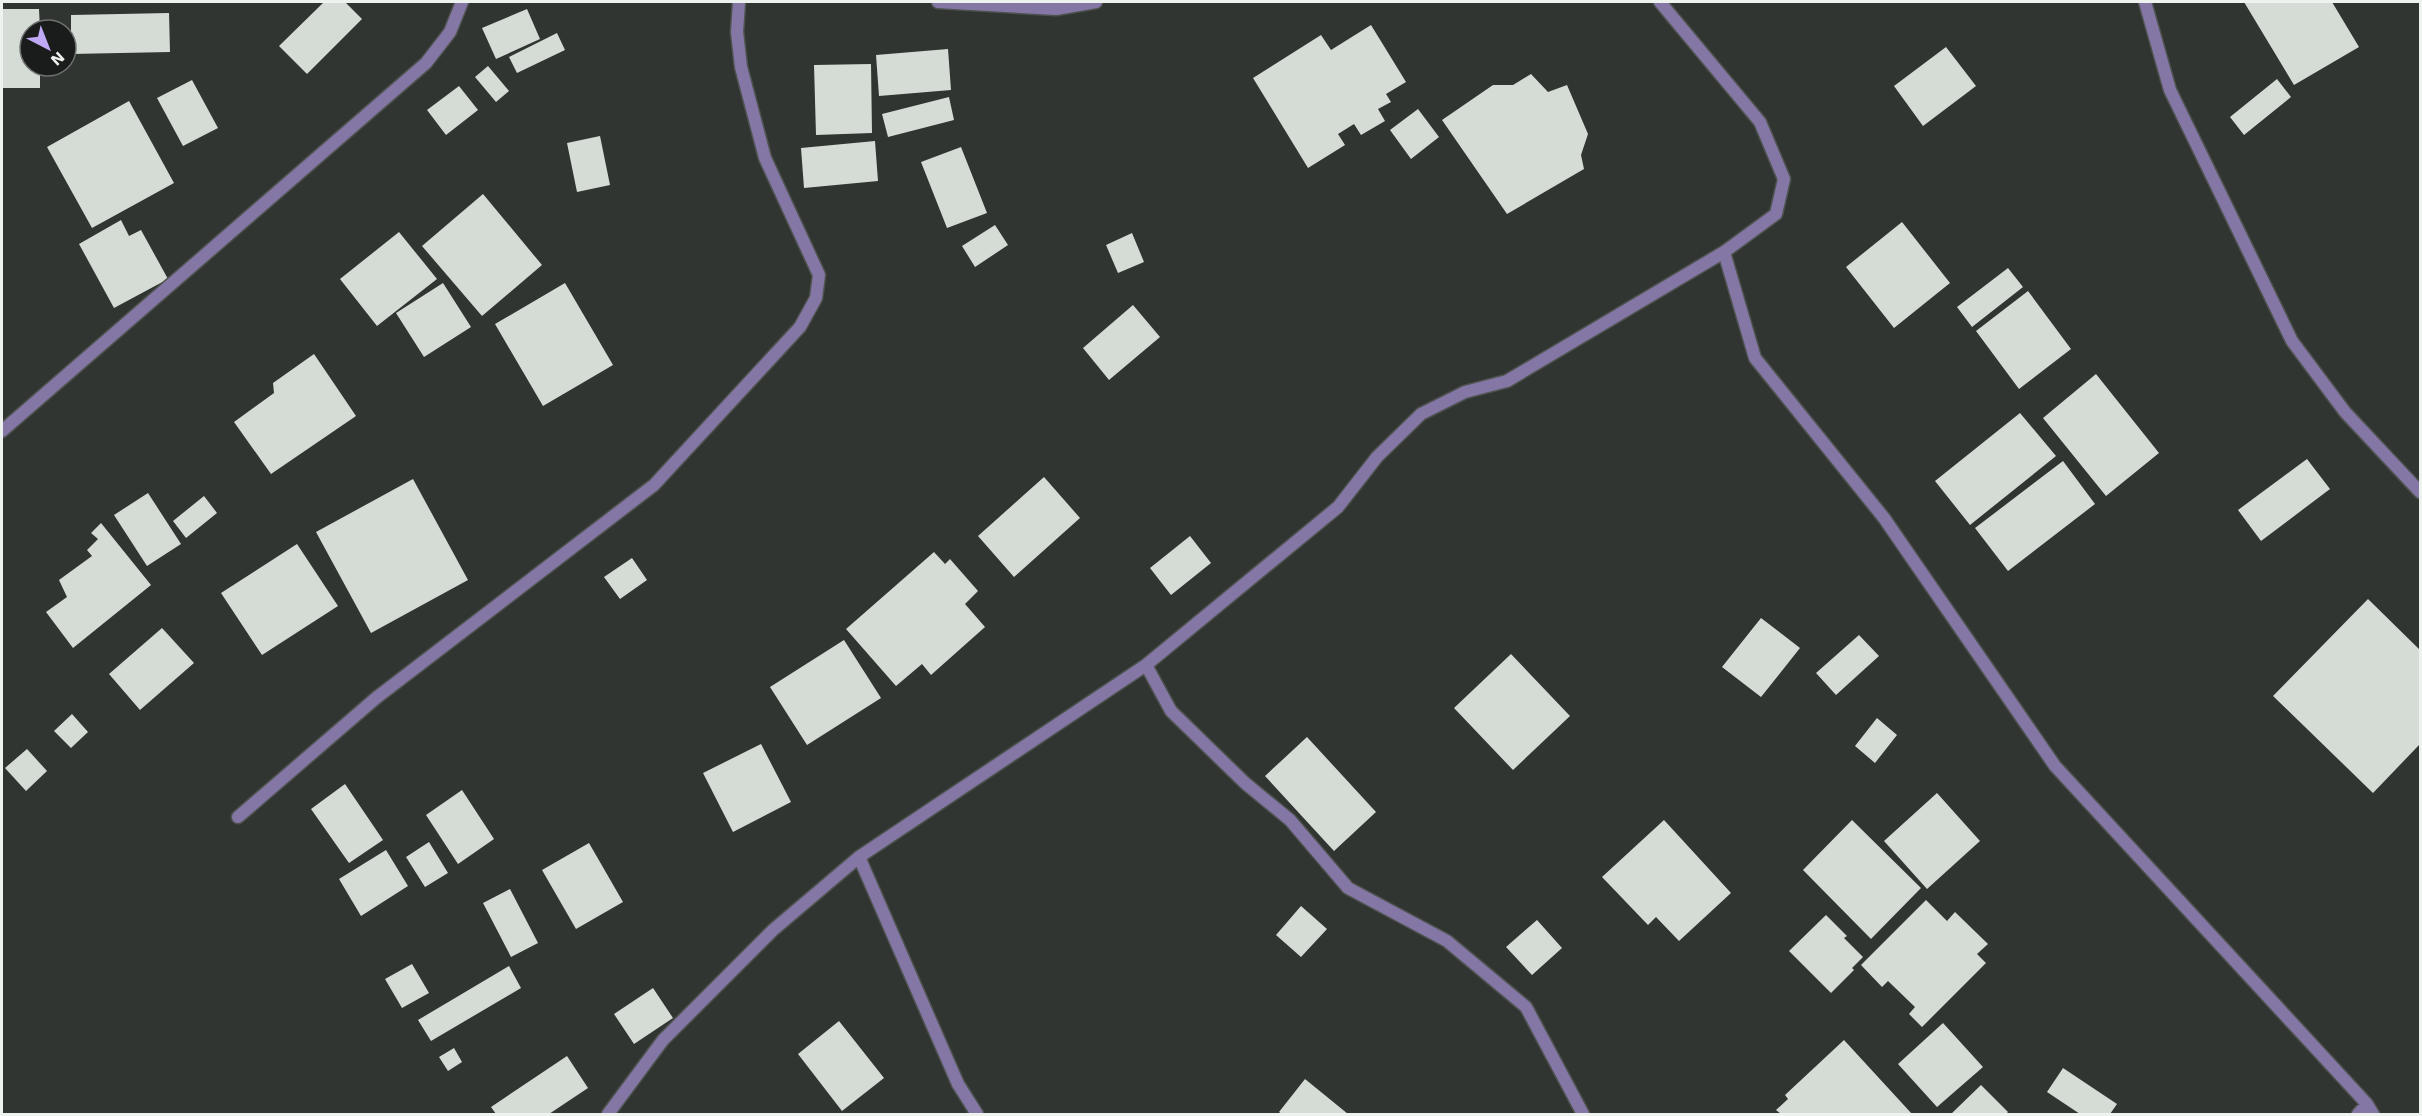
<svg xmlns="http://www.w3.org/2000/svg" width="2422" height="1116" viewBox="0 0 2422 1116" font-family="'Work Sans',sans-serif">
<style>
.building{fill:#d5dcd6}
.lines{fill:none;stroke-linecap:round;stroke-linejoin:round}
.minor-casing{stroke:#4f5350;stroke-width:15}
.tertiary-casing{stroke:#4f5350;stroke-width:15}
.minor{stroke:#8477a6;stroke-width:12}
.tertiary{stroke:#8477a6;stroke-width:12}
</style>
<rect width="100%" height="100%" fill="#303531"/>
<path class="building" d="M324,2H345L362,19L307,74L279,46Z
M2244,2H2332L2359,47L2294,85Z
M2,9H39L40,30H30V66H40V88H2Z
M527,9L540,39L496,59L482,28Z
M169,13L170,52L71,54V15Z
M1371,25L1406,82L1386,94L1391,102L1378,109L1385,121L1361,135L1354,124L1338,134L1345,145L1308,168L1253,78L1321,35L1331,50Z
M557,33L565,50L517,73L509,57Z
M1946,47L1976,86L1923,126L1894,86Z
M948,49L951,90L879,96L876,55Z
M871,64L872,133L816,135L814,65Z
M488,66L509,91L496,102L475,77Z
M1531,74L1548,92L1567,85L1588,134L1581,155L1584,169L1507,214L1442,120L1493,85H1513Z
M2277,79L2291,97L2244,135L2230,117Z
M192,80L218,128L183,146L157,98Z
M459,86L478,110L446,135L427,110Z
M949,97L954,120L888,137L882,114Z
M129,101L174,183L92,228L47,147Z
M1418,109L1439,137L1411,159L1390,130Z
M600,136L610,185L577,192L567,143Z
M875,141L878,181L804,188L801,148Z
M961,147L987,213L947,228L921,162Z
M483,194L542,265L482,316L422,246Z
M121,220L129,236L141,230L168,279L114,308L79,244Z
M1902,222L1950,283L1894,328L1846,267Z
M995,225L1008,245L975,267L962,246Z
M399,232L437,279L377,326L340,279Z
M1132,233L1144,262L1118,273L1106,245Z
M2008,268L2023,287L1972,327L1957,307Z
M443,283L471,327L424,357L396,313Z
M565,283L613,365L543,406L495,324Z
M2028,291L2071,349L2019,389L1976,331Z
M1133,305L1160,337L1109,380L1083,348Z
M314,354L356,416L271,474L234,422L274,393L273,383Z
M2096,374L2159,453L2106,496L2043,418Z
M2020,413L2056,456L1970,525L1935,481Z
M2307,459L2330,489L2261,541L2238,510Z
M2063,461L2095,504L2008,571L1975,528Z
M1044,477L1080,518L1014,577L978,536Z
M413,479L468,580L371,633L316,532Z
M148,493L181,544L147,566L114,515Z
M204,496L217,513L186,538L173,521Z
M101,523L151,585L73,648L46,612L67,597L59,580L92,556L87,550L98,539L91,533Z
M1190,536L1211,563L1171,595L1150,568Z
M297,544L338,606L262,655L221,593Z
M934,552L945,564L950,559L978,591L965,604L985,627L931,675L922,664L896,686L846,629Z
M632,558L647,580L620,599L604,577Z
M2368,599L2420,650V744L2373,793L2273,696Z
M1761,618L1800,648L1761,697L1722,667Z
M162,628L194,663L140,710L109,674Z
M1859,635L1879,656L1836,695L1816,673Z
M844,640L881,698L807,745L770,687Z
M1511,654L1570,716L1513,770L1454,708Z
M72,714L88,732L71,748L54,731Z
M1877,718L1897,735L1875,763L1855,746Z
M1307,737L1376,812L1334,851L1265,776Z
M761,744L791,802L733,832L703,773Z
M27,749L47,771L26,791L5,768Z
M345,784L383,840L349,863L311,809Z
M462,790L494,839L458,864L426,815Z
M1937,793L1980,841L1927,889L1884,841Z
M1664,820L1731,893L1679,941L1656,917L1648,925L1602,877Z
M1852,820L1921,888L1871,939L1803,870Z
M429,842L448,873L425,887L406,857Z
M589,843L623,902L576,929L542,870Z
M386,850L408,886L361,916L339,879Z
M510,889L538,943L511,957L483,903Z
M1926,900L1947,921L1955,912L1988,944L1977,954L1986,963L1922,1027L1909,1014L1915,1007L1888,981L1882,987L1861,965Z
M1301,906L1327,929L1301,957L1276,935Z
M1826,915L1847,936L1844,938L1863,957L1852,968L1854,970L1831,993L1789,951Z
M1537,920L1562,948L1532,975L1506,947Z
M412,964L429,993L402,1008L385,979Z
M509,966L521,988L431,1041L418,1020Z
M653,988L673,1018L634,1044L614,1014Z
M839,1021L884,1078L842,1111L798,1054Z
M1943,1023L1983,1067L1937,1107L1898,1064Z
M1844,1040L1912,1114H1781L1776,1110L1788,1099L1785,1095Z
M454,1048L462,1062L448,1071L439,1057Z
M567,1056L588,1088L549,1114H496L491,1107Z
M2063,1068L2117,1104L2110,1114H2080L2047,1092Z
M1305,1079L1348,1114H1282L1279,1112Z
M1981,1085L2008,1112L2006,1114H1951Z"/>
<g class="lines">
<defs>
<path id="minor" d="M2145,2L2170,90L2292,341L2345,412L2420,492
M1724,252L1755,358L1884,518L2055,766L2367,1104L2373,1114
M2,431L426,63L450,32L462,2
M1146,665L1171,711L1245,783L1290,820L1348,888L1447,941L1526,1007L1583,1114
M238,817L376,698L654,485L800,327L816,298L819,275L765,158L741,67L737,32L739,2
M608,1114L663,1040L773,930L859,857
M977,1114L958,1084L859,857L1146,665L1338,507L1377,457L1421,414L1465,392L1507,381L1724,252L1776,214L1784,179L1760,122L1660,2
M2358,1114L2367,1104"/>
<path id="tertiary" d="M938,2L1056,9L1096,2"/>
</defs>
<use href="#minor" class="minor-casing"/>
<use href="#tertiary" class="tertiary-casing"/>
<use href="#minor" class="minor"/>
<use href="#tertiary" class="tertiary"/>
</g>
<rect width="2422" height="1116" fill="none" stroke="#eff3f0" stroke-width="6"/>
<g transform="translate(48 48) rotate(138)"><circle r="28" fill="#191c1a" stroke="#6f7270" stroke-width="1.5"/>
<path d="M0-4.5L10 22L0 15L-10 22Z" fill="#bfa9f4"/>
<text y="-9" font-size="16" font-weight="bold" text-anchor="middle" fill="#eff3f0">N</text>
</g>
</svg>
